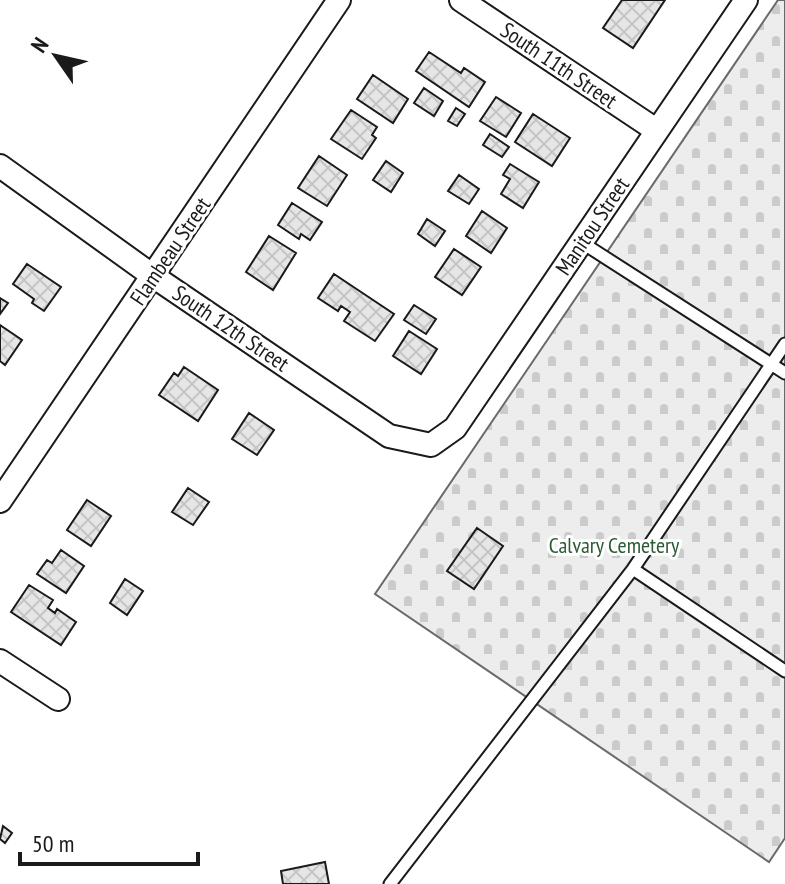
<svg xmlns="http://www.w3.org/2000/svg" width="785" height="884" viewBox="0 0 785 884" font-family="'PT Sans Narrow',sans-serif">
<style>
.cemetery{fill:url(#cemetery-stones);stroke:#6a6a6a;stroke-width:2}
.building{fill:url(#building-cross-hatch);stroke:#1a1a1a;stroke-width:2}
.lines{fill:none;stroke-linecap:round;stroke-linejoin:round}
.lane-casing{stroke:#1a1a1a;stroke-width:15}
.street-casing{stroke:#1a1a1a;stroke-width:26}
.lane{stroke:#fff;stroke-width:11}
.street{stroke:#fff;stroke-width:22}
.labels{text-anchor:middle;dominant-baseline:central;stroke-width:6;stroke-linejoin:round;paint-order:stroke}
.street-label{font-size:22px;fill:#1a1a1a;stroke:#fff}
.park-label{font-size:22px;fill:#2b5a34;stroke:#fff}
</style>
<defs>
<pattern id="cemetery-stones" width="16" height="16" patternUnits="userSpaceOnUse" patternTransform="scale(2)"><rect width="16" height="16" fill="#ededed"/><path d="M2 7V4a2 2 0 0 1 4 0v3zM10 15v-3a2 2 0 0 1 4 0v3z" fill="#cbcbcb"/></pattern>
<pattern id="building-cross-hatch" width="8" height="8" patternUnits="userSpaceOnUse" patternTransform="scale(2)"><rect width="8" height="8" fill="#e6e6e6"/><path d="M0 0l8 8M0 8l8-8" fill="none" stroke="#c5c5c5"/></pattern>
</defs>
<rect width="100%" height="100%" fill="#fff"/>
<path class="cemetery" d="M778,0H785V838L769,862L375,594Z"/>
<path class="building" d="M622,0H665L633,48L603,28Z
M429,52L461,73L464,68L485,82L469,107L416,71Z
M373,75L408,99L393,123L357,99Z
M424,88L443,101L434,116L414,103Z
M496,97L521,113L506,137L480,121Z
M456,108L465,114L457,126L448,121Z
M351,110L377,127L372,135L376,138L362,159L331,139Z
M533,114L570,138L552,166L515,142Z
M490,134L509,147L502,157L483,145Z
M319,156L347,175L327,206L298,188Z
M386,161L403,173L391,192L373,180Z
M510,164L539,182L523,208L501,194L510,179L503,175Z
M459,175L479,189L469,204L448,191Z
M292,203L322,222L310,240L301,234L299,239L278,225Z
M482,211L507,228L491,253L466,236Z
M427,219L445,231L435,246L418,234Z
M269,236L296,253L273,290L246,272Z
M454,249L481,267L462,295L435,277Z
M27,264L61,287L44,311L32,303L34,299L13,284Z
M334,274L394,314L375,341L344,321L350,312L341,306L338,311L318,298Z
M0,298L8,303L0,314Z
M414,305L436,319L426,334L404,320Z
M0,325L22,340L5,365L0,361Z
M409,331L437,349L421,374L393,356Z
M184,367L218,390L198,421L159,395L174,373L178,376Z
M249,413L274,430L257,455L232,439Z
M188,488L209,502L193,525L172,512Z
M87,500L111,516L91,546L67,530Z
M477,528L503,546L474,589L447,571Z
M61,550L84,566L66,593L37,574L47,560L52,563Z
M125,579L143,591L127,615L110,603Z
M29,585L53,600L48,608L55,613L57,609L76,622L61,645L11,612Z
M3,826L12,833L5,843L0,839Z
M325,862L329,884H283L281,871Z"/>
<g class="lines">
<defs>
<path id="lane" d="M581,242L785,373
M633,569L785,671
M390,884L633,569L785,344"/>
<path id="street" d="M461,0L656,130
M0,166L153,276L389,436L431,445L455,428L746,0
M0,501L339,0
M0,661L58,699"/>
</defs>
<use href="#lane" class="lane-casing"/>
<use href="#street" class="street-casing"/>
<use href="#lane" class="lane"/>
<use href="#street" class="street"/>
</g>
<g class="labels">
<g class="street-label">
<text transform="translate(559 65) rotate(34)">South 11th Street</text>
<text transform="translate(592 226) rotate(-56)">Manitou Street</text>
<text transform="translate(170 251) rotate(-56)">Flambeau Street</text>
<text transform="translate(231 328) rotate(34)">South 12th Street</text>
</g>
<g class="park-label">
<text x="614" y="545">Calvary Cemetery</text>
</g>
</g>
<g transform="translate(56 56) rotate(304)" stroke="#ffffff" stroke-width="6" paint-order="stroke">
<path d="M0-6L14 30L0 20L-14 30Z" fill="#1a1a1a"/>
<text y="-12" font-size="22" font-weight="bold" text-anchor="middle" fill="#1a1a1a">N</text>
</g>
<path d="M20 852v12h178v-12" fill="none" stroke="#1a1a1a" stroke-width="4"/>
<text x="32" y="852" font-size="24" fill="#1a1a1a" stroke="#ffffff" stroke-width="6" paint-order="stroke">50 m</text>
</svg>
